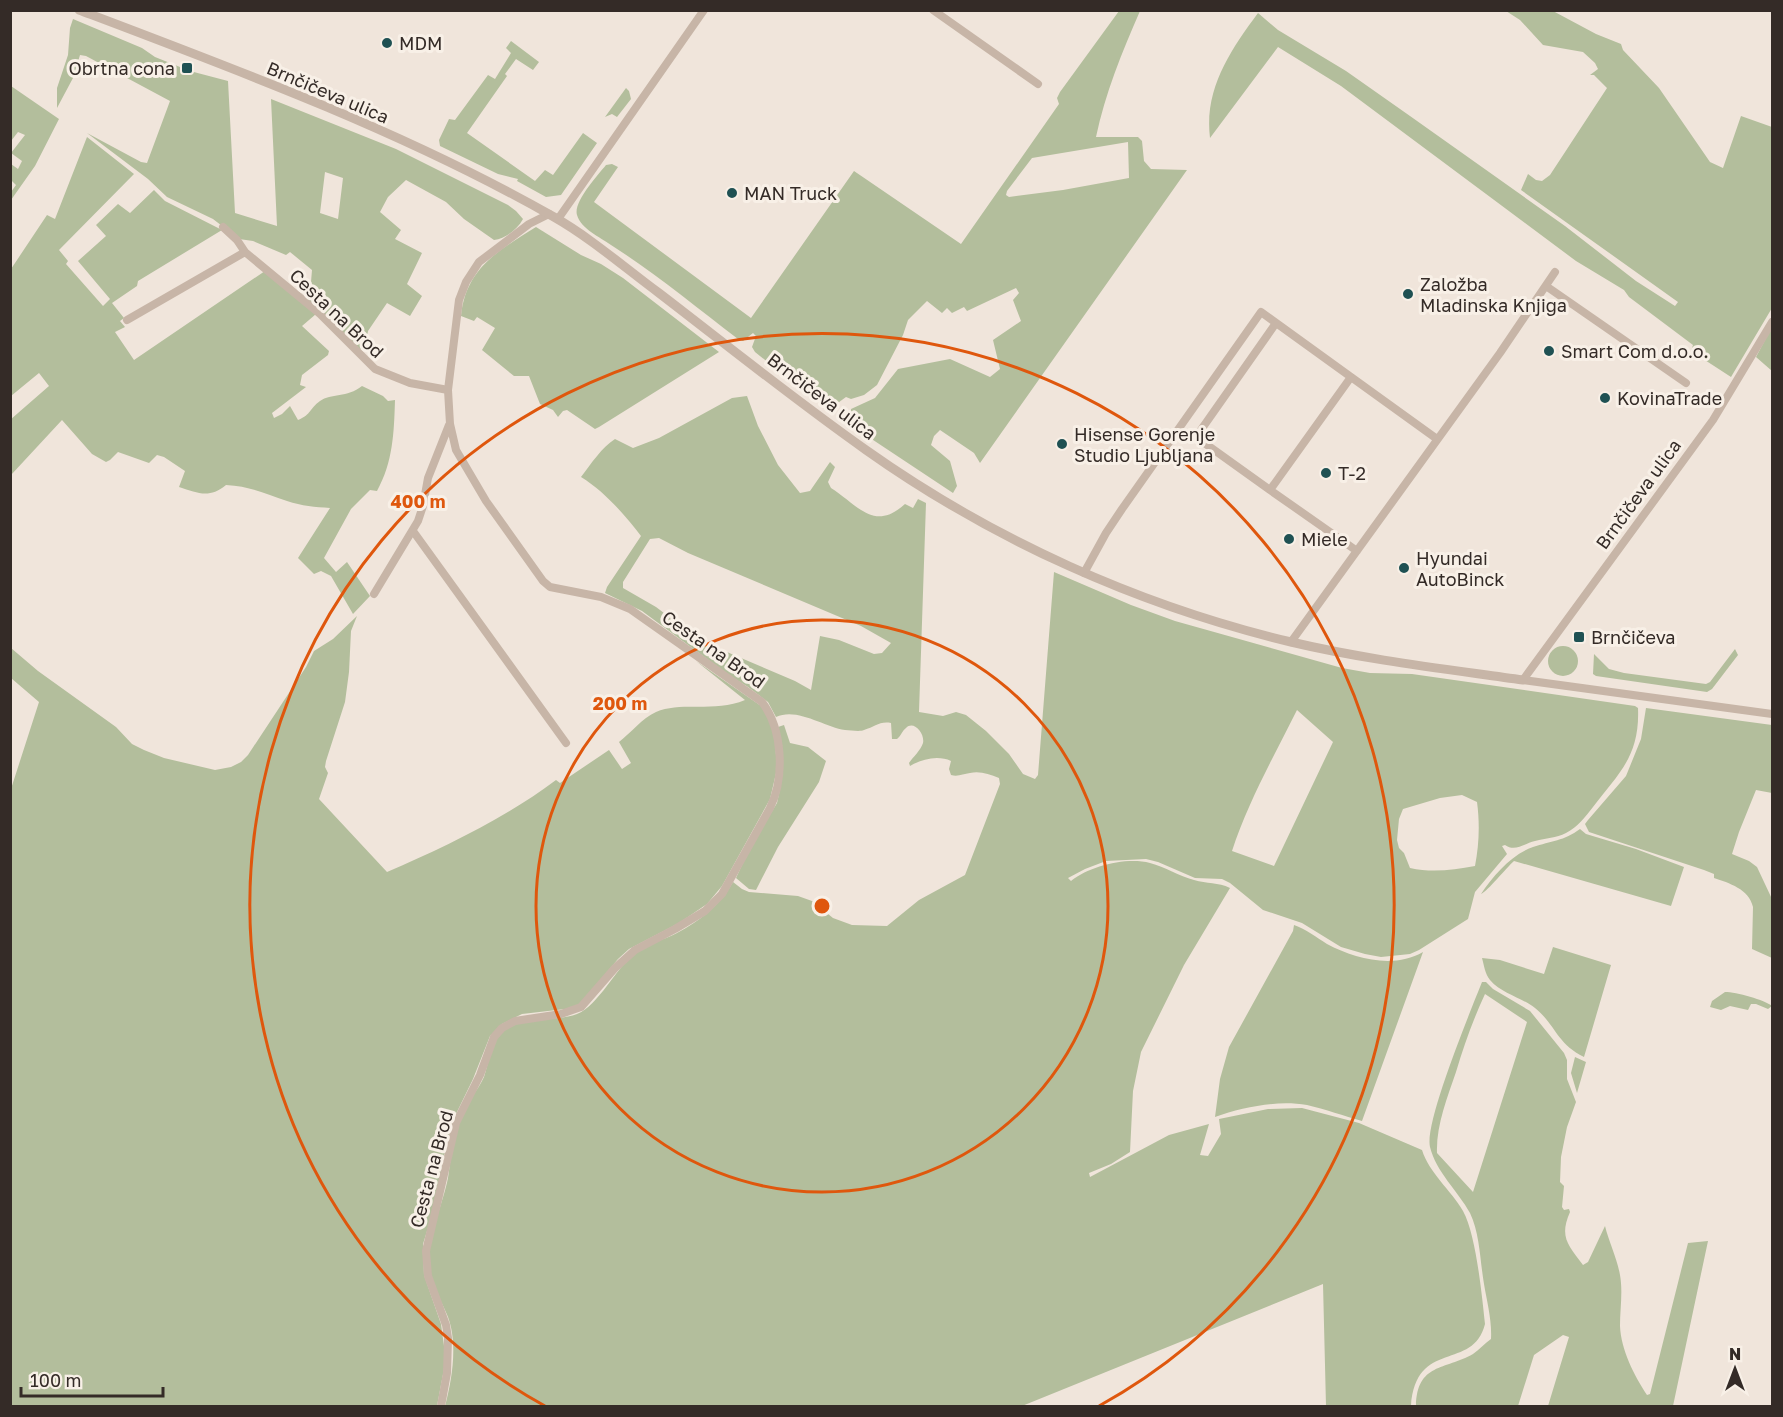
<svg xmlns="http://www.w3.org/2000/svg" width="1783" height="1417" viewBox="0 0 1783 1417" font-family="'Golos Text',sans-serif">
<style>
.green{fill:#b3be9c;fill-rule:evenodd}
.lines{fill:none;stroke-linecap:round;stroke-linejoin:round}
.minor{stroke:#c7b5a7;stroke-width:8}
.tertiary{stroke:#c7b5a7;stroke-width:9}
.ring{fill:none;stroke:#df570d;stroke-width:3}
.poi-dot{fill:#1f5153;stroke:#f8f0e7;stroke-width:2}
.labels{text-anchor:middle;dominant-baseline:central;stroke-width:6;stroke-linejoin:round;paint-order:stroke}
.poi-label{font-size:18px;fill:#342b27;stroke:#f8f0e7;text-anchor:start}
.street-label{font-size:18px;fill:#342b27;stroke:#f8f0e7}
.centre{fill:#df570d;stroke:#f8f0e7;stroke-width:3}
.ring-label{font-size:18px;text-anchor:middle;font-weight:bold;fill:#df570d;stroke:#f8f0e7;stroke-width:6;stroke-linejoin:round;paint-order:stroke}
</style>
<rect width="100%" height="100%" fill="#f0e5db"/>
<path class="green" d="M1119,11H1140C1122,52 1105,94 1096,137H1138L1142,141L1144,161L1151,169L1187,170L980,463L974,453L940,430L934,436L931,445L950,461L957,486L953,493L846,422L842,415L846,416L848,412H851V409L875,398L898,369L950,359L990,377L1000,369L993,340L1021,321L1013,300L1019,293L1016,288L967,311L964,307L952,313L947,308L942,313L927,301L908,320L903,335L877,385L864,395L851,399L846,397L831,408L823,406L755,352L752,347L756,336L753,333L743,341L738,339C696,307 655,273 611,245C600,237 581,229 577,215C573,202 598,175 606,165L612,164L618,167L594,202L751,318L854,171L961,244L1059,104L1057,98L1060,92ZM1128,142L1129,178L1063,190L1009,197L1006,195L1007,191L1032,158Z
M1506,11H1553L1596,34L1621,44L1623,50L1659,88L1710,162L1723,168L1741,116L1772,127V308L1731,377L1691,351L1693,345L1629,297L1624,290L1576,261L1341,86L1278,47L1210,138C1204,89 1230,51 1258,13L1278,30L1346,71L1410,116L1565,226L1636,281L1675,306L1678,302L1521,190L1528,174L1536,180L1542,181L1550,175L1607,88L1594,75H1590L1598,69L1595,63L1583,52L1543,45L1520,20Z
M73,19L142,48L155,57L190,71L228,81L235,213L277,226L271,99L396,149L508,205L516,211L523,219C517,230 506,238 494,240L464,219L446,202L406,180L388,197L380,212L401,230L395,239L422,253L407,284L422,296L410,316L387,303L368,331L365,347L359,350L307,299L314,290L311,282L312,270L290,252L286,255L253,241L239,239L213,219L167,197L148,179L87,133L141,162L147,163L170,101L86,56L80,55L73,78L57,108V88L68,55L70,28ZM325,172L343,178L338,219L320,213Z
M511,41L539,62L533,70L516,59L505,74L507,76L467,133L535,181L545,170L553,175L583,133L597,143L561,195L546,197L517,181L518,179L498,174L440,146L439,140L449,119L455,120L488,75L495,79L511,53L506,48Z
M11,86L59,119L35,166L11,200V192L16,185L11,180V164L18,169L22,161L11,153L25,135L18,132L11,141Z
M626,88L629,91L631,99L617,117L612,114L605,117Z
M87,137L134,174L59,250L68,261L66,264L103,306L110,299L78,261L106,236L96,225L118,204L130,213L154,190L165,201L222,230L138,281L137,286L112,303L124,318L120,321L125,327L115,332L134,360L265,271L316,314L302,326L329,351L328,355L302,375L300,385L306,387L272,413L274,418L282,414L290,406L298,420C312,414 309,409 320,401C331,393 347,398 362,386L383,396L388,401L395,400C394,433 393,462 377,491L370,490L351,509L324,558L336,572L347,562L370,596L353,614L331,576L321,571L314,574L298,558L330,508C315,507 302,506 287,501C265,494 250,486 226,485C209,499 198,493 179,487L185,471L164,457L157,455L149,463L118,452L110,460L106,462L92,454L62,420L11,475L10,420L49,386L39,373L11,396V269L47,215L55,219Z
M536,227L581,255L601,264L623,278L719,352L599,427L595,429L567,410L563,411L558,417L553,410L540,404L529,376H514L482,350L495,328L477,317L474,321L461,316C466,268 498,251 536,227Z
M1772,327V371L1756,357Z
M747,396L758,426L778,465L800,493L810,491L830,462L835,467L828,482L831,488C859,506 874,532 905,504L913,508L918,499L926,503L919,712L943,716L956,712L966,715L986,731L1009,754L1023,774L1035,779L1038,775L1054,572L1131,605L1175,621L1342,668L1370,673L1412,674L1635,706L1638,708C1640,756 1619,773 1593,807C1585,817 1578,827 1566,833C1556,838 1546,838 1535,841C1523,844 1515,852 1505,845L1502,846L1507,854L1475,892L1468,919L1419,950L1410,954L1381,957L1365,954L1341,947L1302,923L1263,910L1230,883L1222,879L1195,878L1158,862L1146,859L1106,861L1085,869L1068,878L1071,881C1090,866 1126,857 1150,863C1165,867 1179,876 1194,880C1207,884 1218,882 1230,888L1184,965L1141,1052L1133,1091L1130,1152L1111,1164L1089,1173L1090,1177L1169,1135L1209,1124L1200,1155L1208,1156L1221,1134L1219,1119L1268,1109L1302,1108L1359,1123L1422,1150C1429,1173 1451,1190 1463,1211C1476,1234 1482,1296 1485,1324C1473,1372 1416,1338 1411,1406H1326L1323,1284L1022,1406H445C452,1380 458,1344 448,1317C442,1301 430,1284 429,1266C426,1240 443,1204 448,1178C451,1158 453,1136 461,1116C466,1102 478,1091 484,1077C488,1065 490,1049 497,1038C513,1014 553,1023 577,1014C598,1006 616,968 636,952C648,943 664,940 677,933C700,921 721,904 733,882L742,889L749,892L798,896L812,901L833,918L852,925L887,926L919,900L965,875L1000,784L999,778C989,774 980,771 970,773C963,774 958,777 951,775L949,769L951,761C938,755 922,759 910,766L909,763C913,757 921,750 923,743C925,734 914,720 906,728C902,731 901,736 897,739H892L891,723C879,721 875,727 864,730C859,732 851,730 845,730C824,727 797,707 776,717L768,702L748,687L730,676L642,611L605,593L607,587L641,536C625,515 604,491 581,477C591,464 602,447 615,439L633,448L659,438L732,398ZM659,538L688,553L861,626L891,643L882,653L874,654L839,640L820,636L811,690L795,681L701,641L656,607L623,588V582L650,539ZM1297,710L1333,742L1274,866L1232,851C1248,802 1274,756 1297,710ZM1462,795L1477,802C1480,824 1479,845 1475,866C1453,870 1432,873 1410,868L1404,853L1399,848L1397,840L1399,819L1403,809L1440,798Z
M357,616L351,631L349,672L345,702L326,761L325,767L328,773L319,799L387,872C443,848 507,817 556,780L560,783L609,750L622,769L631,763L619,742C631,733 642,718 656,712C681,701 714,713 745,700L696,661L764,708L772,726L775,741L777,769L770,799L722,886L707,904L679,923L629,949L618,959L583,1001L574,1008L522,1014L502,1024L490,1036L473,1079L455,1116L446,1145L436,1202L423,1244L424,1275L441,1324L444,1346V1369L437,1406H11L10,792L39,702L11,678V648L38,671L116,727L132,744L144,750L164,758L215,770L231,767L241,762L248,755L306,667L314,651L333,639Z
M1548 661a15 15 0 1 1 30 0a15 15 0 1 1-30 0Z
M1735,649L1738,655L1712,689L1707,692L1596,676L1593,674L1594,654L1609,669L1624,673L1706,684L1710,682Z
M1646,708L1772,725V793L1756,790L1739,832L1732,854L1749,861L1757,867L1772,899V958L1752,949L1753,907C1749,889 1729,883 1714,878V874L1704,870L1589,832L1585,824L1588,820L1626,776L1641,739Z
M784,725L790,743L808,747L826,761L819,782L778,847L756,890L749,889L736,878L750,848L777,803L781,785L780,741L778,727Z
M1580,829L1586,834L1636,849L1684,867L1671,906L1514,861C1506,868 1488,891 1481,894C1494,875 1511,855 1533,847C1551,841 1564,841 1580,829Z
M1294,925C1306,929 1316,937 1327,944C1355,959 1394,969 1423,952L1362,1121C1344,1116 1325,1109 1307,1105C1277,1100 1243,1107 1215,1117L1220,1079L1229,1047L1293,931Z
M1553,947L1611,965L1584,1057C1556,1043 1556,1025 1535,1008C1521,997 1502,994 1490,980C1485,974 1484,965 1482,958L1500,960L1544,974Z
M1482,982H1486L1493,989L1530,1011L1564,1053L1567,1060V1079L1576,1102L1567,1127L1561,1157L1560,1182L1564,1186L1562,1207L1564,1210L1569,1209L1570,1212C1559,1237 1568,1245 1583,1265L1588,1262L1605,1226C1609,1242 1617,1258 1620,1275C1623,1292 1620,1309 1620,1326C1621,1350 1634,1375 1647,1395L1650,1394L1688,1243L1708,1241L1673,1406H1548L1569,1337L1563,1335L1534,1355L1518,1406H1416C1417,1363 1445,1370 1473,1354C1479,1350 1485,1343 1491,1339C1492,1320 1487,1302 1484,1284C1480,1261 1480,1234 1470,1213C1458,1191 1436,1172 1430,1147C1424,1123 1471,1010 1482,982ZM1485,994L1527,1022L1473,1192L1437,1153C1436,1126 1447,1098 1456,1072C1464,1045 1473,1020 1485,994Z
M1725,992C1736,992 1765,1000 1772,1006L1768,1009L1756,1004H1751L1748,1010L1730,1006L1721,1010L1710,1007L1712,1001Z
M1575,1057L1586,1062L1577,1093L1571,1073Z"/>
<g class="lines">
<path class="minor" d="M933,10L1038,84
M558,219L704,10
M223,227L237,240L245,252L320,314L375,369L410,383L448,390
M1546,286L1686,383
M127,320L245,252
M1772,322L1713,420L1523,680L1772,714
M1270,490L1196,437L1276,323
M413,531L566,743
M1357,551L1270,490L1351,377L1437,439
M1084,573L1106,533L1122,509L1261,312L1351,377
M374,594L418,521L423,506L428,478L449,425
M1291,642L1500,353L1555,272
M441,1406L447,1373L448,1338L446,1325L428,1276L426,1251L456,1123L480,1075L494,1037L502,1028L515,1021L561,1014L581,1007L615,968L635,950L675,929L705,911L722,894L770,808C785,777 783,730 762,702L630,609L601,597L550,587L543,581L486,501L456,450L450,424L448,390L459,300L466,282L479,262L529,224L549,214"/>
<path class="tertiary" d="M79,10C238,70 407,133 554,217C591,238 625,268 659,293C728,346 795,400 866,450C993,540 1140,606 1291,642C1367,660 1446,669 1523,680"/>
</g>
<g class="ring">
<circle cx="822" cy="906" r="286"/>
<path d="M545 1406A572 572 0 1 1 1099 1406"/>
</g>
<g class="poi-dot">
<circle cx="387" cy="43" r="6"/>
<rect x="181" y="62" width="12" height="12" rx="3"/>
<circle cx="732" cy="193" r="6"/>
<circle cx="1408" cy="294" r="6"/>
<circle cx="1549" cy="351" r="6"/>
<circle cx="1605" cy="398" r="6"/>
<circle cx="1062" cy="444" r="6"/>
<circle cx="1326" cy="473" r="6"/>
<circle cx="1289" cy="539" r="6"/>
<circle cx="1404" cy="568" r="6"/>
<rect x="1573" y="631" width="12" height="12" rx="3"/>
</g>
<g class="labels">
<g class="poi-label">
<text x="399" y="43">MDM</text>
<text x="175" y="68" text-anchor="end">Obrtna cona</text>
<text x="744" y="193">MAN Truck</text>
<text x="1420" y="284">Založba<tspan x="1420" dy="21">Mladinska Knjiga</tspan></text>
<text x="1561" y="351">Smart Com d.o.o.</text>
<text x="1617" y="398">KovinaTrade</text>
<text x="1074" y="434">Hisense Gorenje<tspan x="1074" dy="21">Studio Ljubljana</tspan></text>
<text x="1338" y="473">T-2</text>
<text x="1301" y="539">Miele</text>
<text x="1416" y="558">Hyundai<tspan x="1416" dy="21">AutoBinck</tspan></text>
<text x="1591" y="637">Brnčičeva</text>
</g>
<g class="street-label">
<text transform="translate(328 92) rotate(23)">Brnčičeva ulica</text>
<text transform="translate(337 313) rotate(43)">Cesta na Brod</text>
<text transform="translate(822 396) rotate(37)">Brnčičeva ulica</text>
<text transform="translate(1638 494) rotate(-54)">Brnčičeva ulica</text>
<text transform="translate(714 649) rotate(35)">Cesta na Brod</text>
<text transform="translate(431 1169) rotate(-75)">Cesta na Brod</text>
</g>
</g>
<circle cx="822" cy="906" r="9" class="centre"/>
<g class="ring-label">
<text x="418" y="508">400 m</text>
<text x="620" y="710">200 m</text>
</g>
<rect width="1783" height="1417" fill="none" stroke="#342b27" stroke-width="24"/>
<g transform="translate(1735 1369)" stroke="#f8f0e7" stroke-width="4.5" paint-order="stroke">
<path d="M0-4.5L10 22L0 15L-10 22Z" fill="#342b27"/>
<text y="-9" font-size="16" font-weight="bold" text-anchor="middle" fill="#342b27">N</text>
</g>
<path d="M21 1387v9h142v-9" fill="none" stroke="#342b27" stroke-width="3"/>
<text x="30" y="1387" font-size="18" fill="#342b27" stroke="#f8f0e7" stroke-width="4.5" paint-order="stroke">100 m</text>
</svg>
